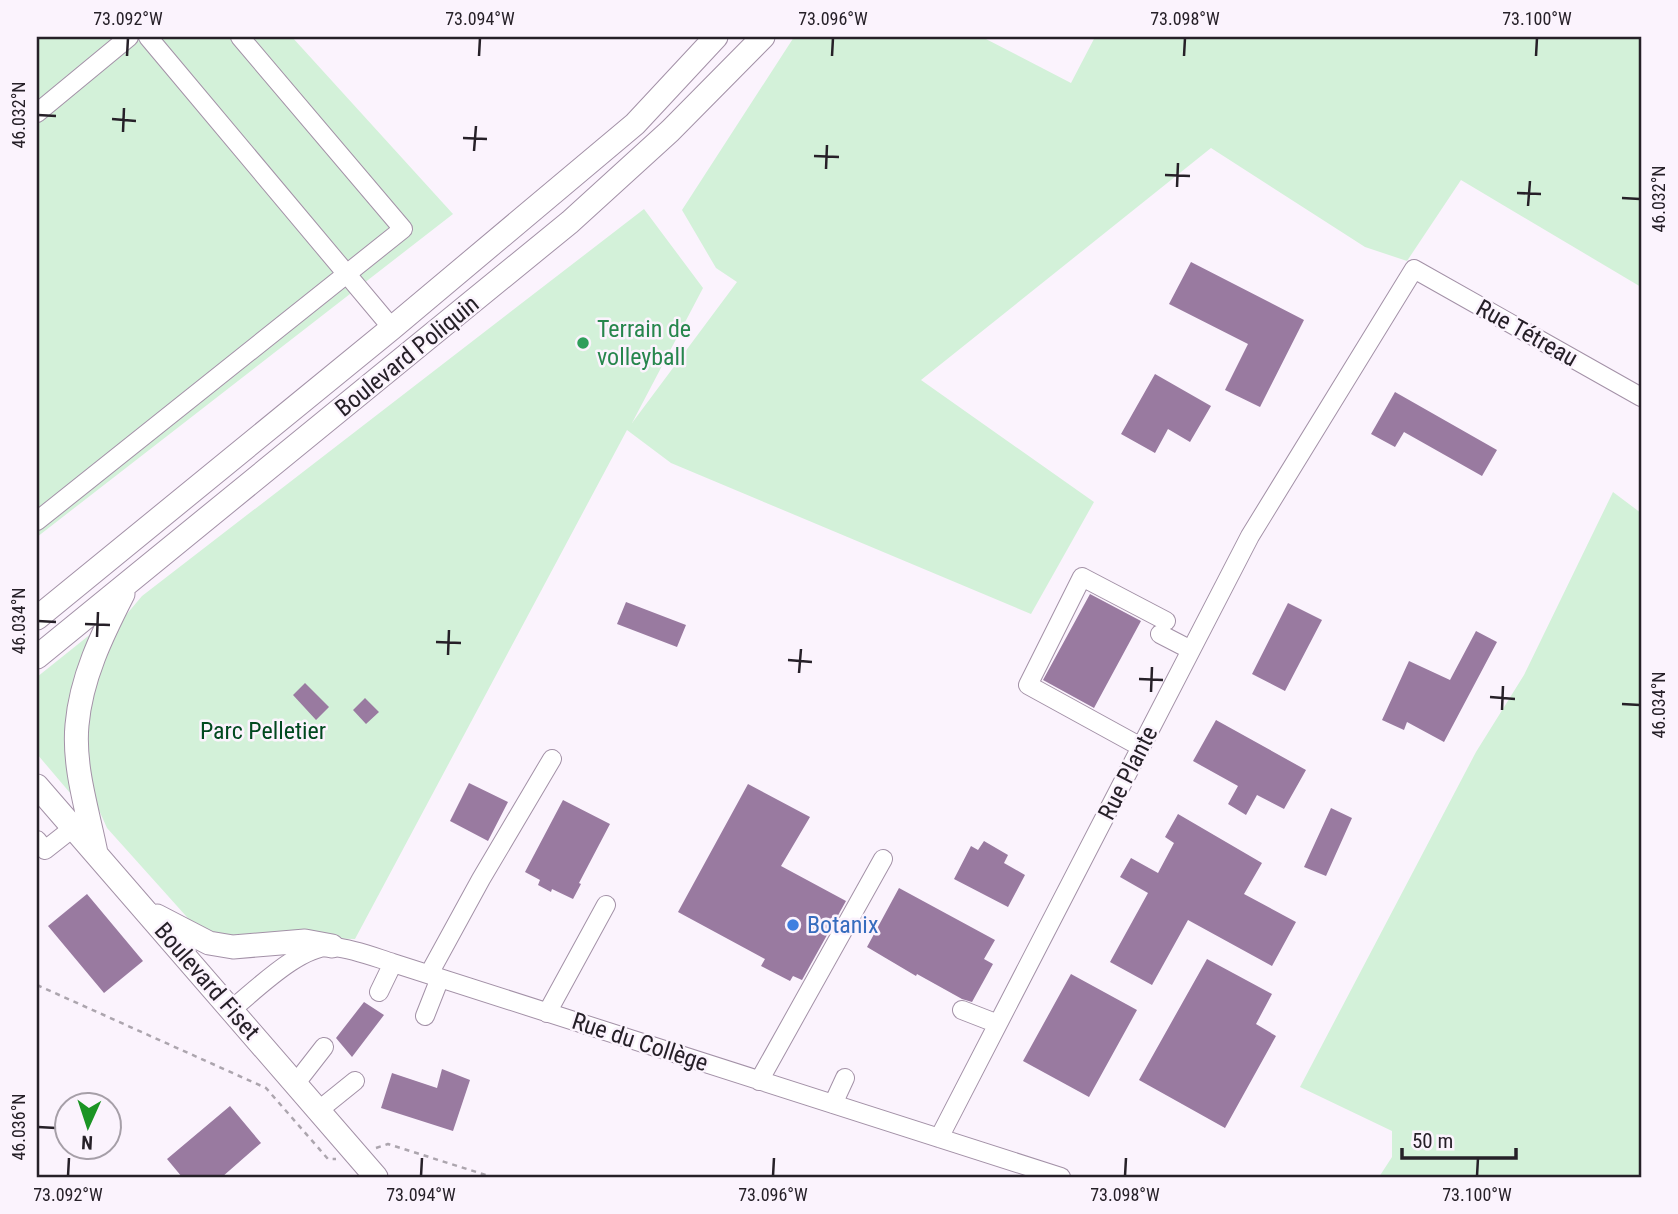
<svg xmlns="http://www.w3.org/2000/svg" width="1678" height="1214" viewBox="0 0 1678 1214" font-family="'Roboto Condensed',sans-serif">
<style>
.green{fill:#d3f1d9}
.building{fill:#997aa0}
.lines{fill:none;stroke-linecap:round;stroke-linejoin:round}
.minor-casing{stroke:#a391a7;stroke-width:20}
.major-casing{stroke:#a391a7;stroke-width:25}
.path{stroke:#aca5ae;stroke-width:2.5;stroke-dasharray:5 5;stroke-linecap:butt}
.minor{stroke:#fff;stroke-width:18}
.major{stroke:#fff;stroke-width:23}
.ticks{fill:none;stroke:#262028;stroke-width:2.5}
.leisure-dot{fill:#2e9e5b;stroke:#fbf3fd;stroke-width:2.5}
.shop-dot{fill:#3f7fe0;stroke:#fbf3fd;stroke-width:2.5}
.labels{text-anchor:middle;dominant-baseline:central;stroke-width:5;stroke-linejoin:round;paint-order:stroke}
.leisure-label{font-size:24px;fill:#27864d;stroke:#fbf3fd;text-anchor:start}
.street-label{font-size:24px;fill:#262028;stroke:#fbf3fd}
.park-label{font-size:24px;fill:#00491f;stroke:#fbf3fd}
.shop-label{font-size:24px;fill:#366cbe;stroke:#fbf3fd;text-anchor:start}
.neatline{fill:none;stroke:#262028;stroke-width:2.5}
.ticks-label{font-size:18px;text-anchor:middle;fill:#262028}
</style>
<rect width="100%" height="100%" fill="#fbf3fd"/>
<path class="green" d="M37,37H292L453,214L37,537Z
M794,37H982L1071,83L1095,37H1641V287L1461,180L1407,261L1365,247L1211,148L921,380L1094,502L1031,614L671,463L627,430L355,939L203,935L107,828L85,779L91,680L110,634L142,596L644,209L703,288L632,423L737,282L716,268L682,210Z
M1613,492L1641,513V1177H1379L1392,1157V1131L1300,1087L1476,752L1524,675Z
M97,629L71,715L82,807L37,754V677Z"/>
<path class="building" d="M1191,262L1304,320L1260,407L1225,390L1248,344L1169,304Z
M1155,374L1211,406L1190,442L1168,429L1155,453L1121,434Z
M1395,392L1497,450L1482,476L1404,432L1395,447L1371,434Z
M1090,594L1141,621L1094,708L1043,680Z
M626,602L686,625L677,647L617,624Z
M1288,603L1322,620L1285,691L1252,674Z
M1476,631L1497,642L1444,742L1407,722L1404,730L1382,720L1409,661L1450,680Z
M305,683L329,707L316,720L293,695Z
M365,698L379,712L366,724L353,710Z
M1216,720L1306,770L1284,809L1257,795L1246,815L1228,804L1238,786L1193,761Z
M469,783L508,802L488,841L450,821Z
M748,784L810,817L781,866L846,901L802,980L793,976L790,981L761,966L765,959L678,912Z
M563,800L610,824L579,883L581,884L573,899L552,889L551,892L538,885L540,880L525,872Z
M1331,808L1352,818L1326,876L1304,867Z
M1178,814L1262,863L1244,894L1296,922L1272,966L1188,920L1152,985L1110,962L1148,893L1120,877L1131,858L1158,873L1174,843L1165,837Z
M984,841L1008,855L1004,863L1025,875L1008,907L954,879L971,846L978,850Z
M899,888L995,940L984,959L993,964L972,1002L962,999L917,974L916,976L867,947Z
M87,894L143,961L104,993L48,926Z
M1207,959L1272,994L1256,1024L1276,1036L1225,1128L1139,1080Z
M1071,974L1137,1010L1089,1097L1023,1061Z
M364,1002L384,1015L352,1057L336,1038Z
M442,1069L470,1080L453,1131L381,1108L392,1073L437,1088Z
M230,1106L261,1143L222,1177H182L167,1159Z"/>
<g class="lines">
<defs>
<path id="minor" d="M148,37L392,328
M37,113L129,37
M37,521L403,229L240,37
M1160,634L1191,650
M1141,747L1028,685L1082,577L1166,621
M37,840L45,850L73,828
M429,974L481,879L552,759
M379,992L393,963
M232,1009C256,990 302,943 334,947C354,949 374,957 393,963L1061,1177
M962,1010L998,1024
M547,1013L606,905
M425,1016L440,978
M759,1081L883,859
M296,1083L324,1047
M833,1104L845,1078
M319,1110L355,1081
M939,1138L1250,536L1414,269L1641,397"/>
<path id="major" d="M37,618L392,328L635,124L716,37
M37,657L570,222L670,131L763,37
M37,786L376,1177
M96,853C88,812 73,767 77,725C81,678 102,635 123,594
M157,916L209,943L233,947L305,941L332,946"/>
</defs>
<use href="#minor" class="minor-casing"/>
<use href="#major" class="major-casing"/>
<path class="path" d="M37,985L266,1088L328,1159H336
M376,1148L388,1144L492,1177"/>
<use href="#minor" class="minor"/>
<use href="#major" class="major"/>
</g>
<path class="ticks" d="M127,56L128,38M479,56L480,38M832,56L833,38M1184,56L1185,38M1536,56L1537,38M38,115L56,116M112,119L136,121M123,132L124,108M463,138L487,139M474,151L476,126M814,156L839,157M826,169L827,145M1165,175L1190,176M1177,187L1178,163M1517,193L1541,194M1622,198L1640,199M1528,206L1530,181M38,621L56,622M85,624L110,625M97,637L98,612M436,642L461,643M448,655L449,630M788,660L812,662M799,673L801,649M1139,679L1163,680M1151,692L1152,667M1490,697L1515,699M1622,704L1640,705M1502,710L1503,686M38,1127L56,1128M68,1176L69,1158M421,1176L422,1158M773,1176L774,1158M1125,1176L1126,1158M1477,1176L1478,1158"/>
<circle class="leisure-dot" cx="583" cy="343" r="7"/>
<circle class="shop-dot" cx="793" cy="925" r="7"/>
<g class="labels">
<g class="leisure-label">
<text x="597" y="329">Terrain de<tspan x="597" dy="28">volleyball</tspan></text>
</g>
<g class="street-label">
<text transform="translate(1527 333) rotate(29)">Rue Tétreau</text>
<text transform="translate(407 356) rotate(-39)">Boulevard Poliquin</text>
<text transform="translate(1128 773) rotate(-63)">Rue Plante</text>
<text transform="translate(207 981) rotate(49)">Boulevard Fiset</text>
<text transform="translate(640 1042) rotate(18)">Rue du Collège</text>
</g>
<g class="park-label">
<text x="263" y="731">Parc Pelletier</text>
</g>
<g class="shop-label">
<text x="807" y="925">Botanix</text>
</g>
</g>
<rect width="1678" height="1214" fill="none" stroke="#fbf3fd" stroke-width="77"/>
<g transform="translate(88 1126) rotate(183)"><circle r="33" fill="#fbf3fd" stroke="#a69fa8" stroke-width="2"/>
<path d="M0-5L12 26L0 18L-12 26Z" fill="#1b9424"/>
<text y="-10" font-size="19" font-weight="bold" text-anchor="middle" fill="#262028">N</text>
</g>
<path d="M1402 1148v10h114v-10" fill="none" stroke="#262028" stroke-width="3.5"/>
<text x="1412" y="1148" font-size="21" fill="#262028" stroke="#fbf3fd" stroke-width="5" paint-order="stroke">50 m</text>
<rect x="38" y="38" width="1602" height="1138" class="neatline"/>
<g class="ticks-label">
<text x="128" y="25">73.092°W</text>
<text x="480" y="25">73.094°W</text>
<text x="833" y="25">73.096°W</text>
<text x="1185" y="25">73.098°W</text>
<text x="1537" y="25">73.100°W</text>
<text transform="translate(19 115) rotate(-90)" y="6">46.032°N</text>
<text transform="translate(1659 199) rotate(-90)" y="6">46.032°N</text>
<text transform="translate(19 621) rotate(-90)" y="6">46.034°N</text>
<text transform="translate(1659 705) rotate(-90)" y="6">46.034°N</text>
<text transform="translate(19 1127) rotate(-90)" y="6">46.036°N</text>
<text x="68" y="1201">73.092°W</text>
<text x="421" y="1201">73.094°W</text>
<text x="773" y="1201">73.096°W</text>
<text x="1125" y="1201">73.098°W</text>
<text x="1477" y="1201">73.100°W</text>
</g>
</svg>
